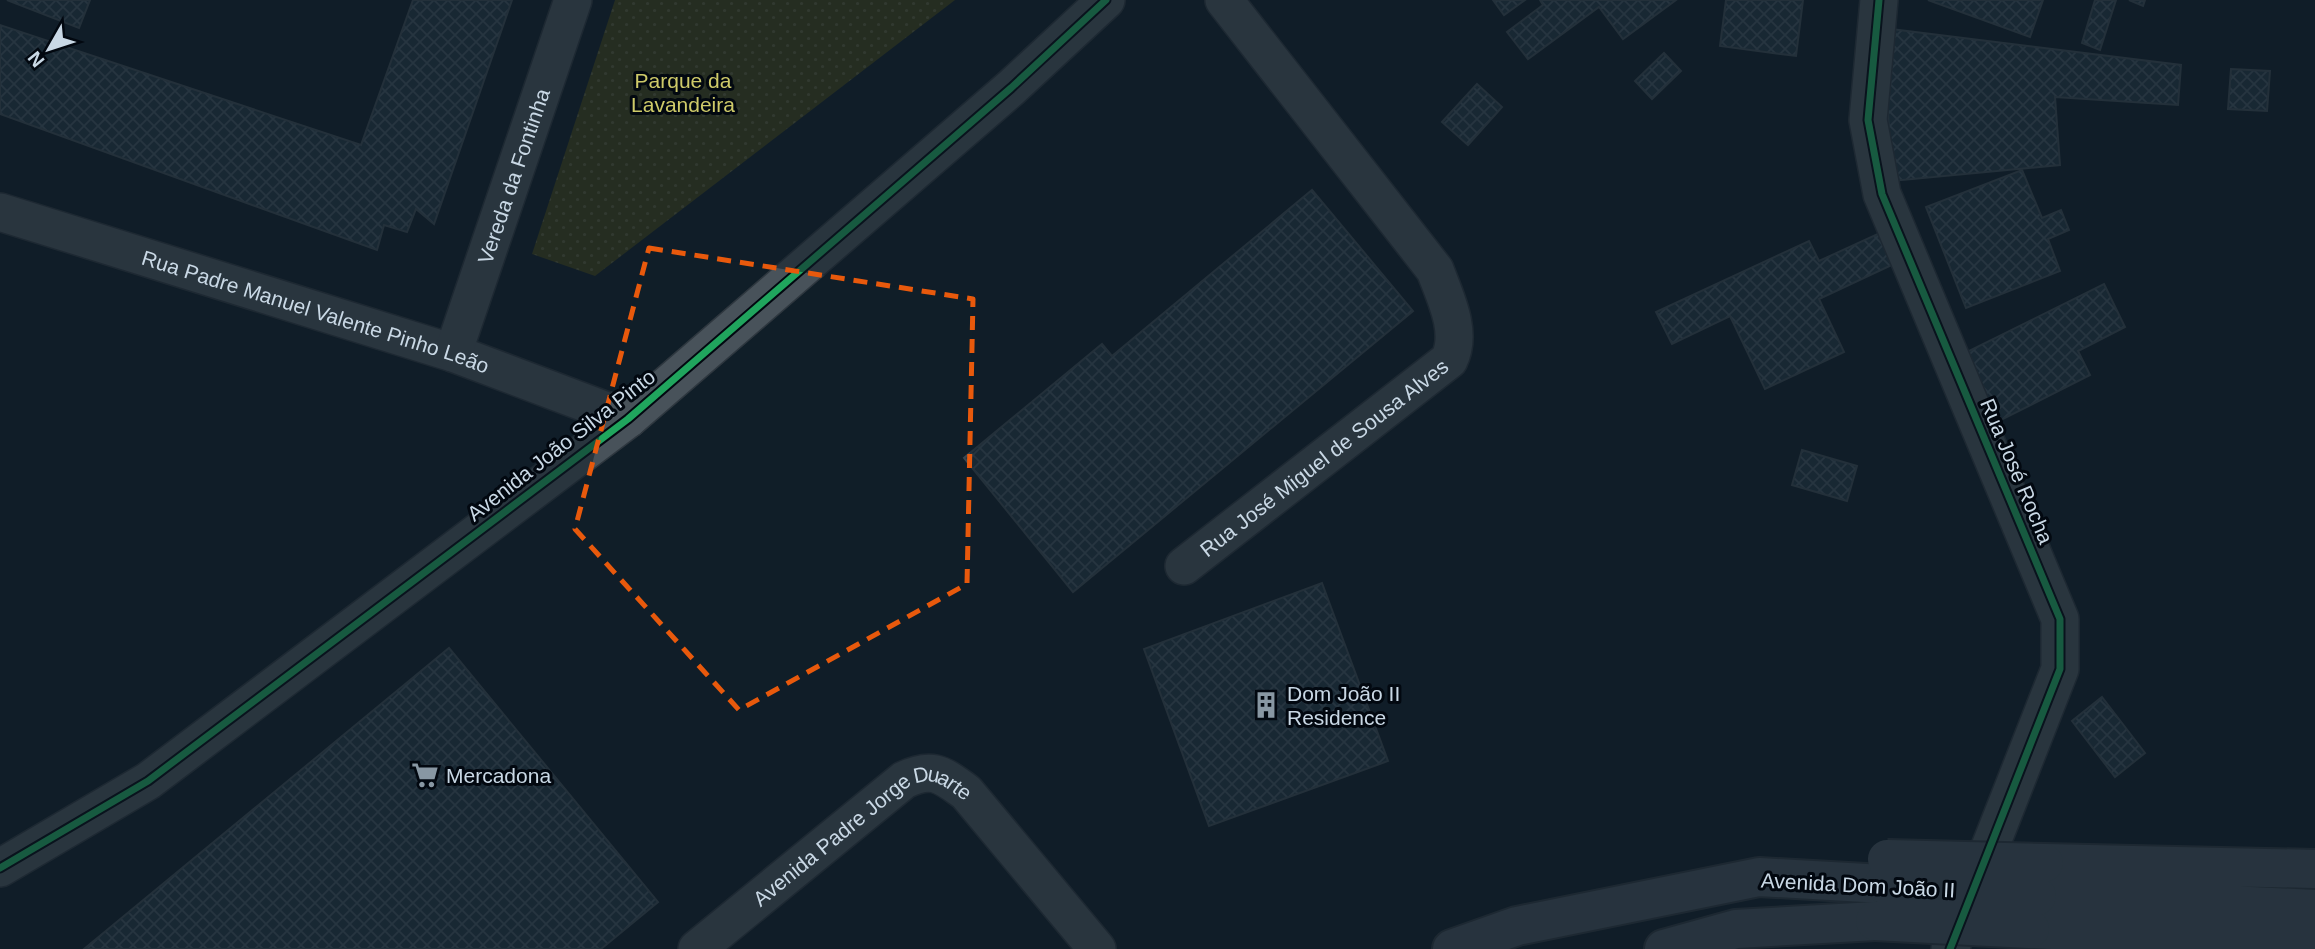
<svg xmlns="http://www.w3.org/2000/svg" width="2315" height="949" viewBox="0 0 2315 949" font-family="Helvetica,sans-serif">
<style>
.park{fill:url(#park-dots)}
.building{fill:url(#building-cross-hatch);stroke:#3b4750;stroke-width:2}
.lines{fill:none;stroke-linecap:round;stroke-linejoin:round}
.minor-casing{stroke:#2e373f;stroke-width:40}
.primary-casing{stroke:#2e373f;stroke-width:42}
.minor{stroke:#48525a;stroke-width:37}
.primary{stroke:#434f59;stroke-width:38}
.primary-bridge-casing{stroke:#2e373f;stroke-width:42;stroke-linecap:butt}
.primary-bridge{stroke:#434f59;stroke-width:38}
.cycleway-casing{stroke:#020810;stroke-width:11}
.cycleway{stroke:#20a55d;stroke-width:7}
.marked{fill:none;stroke:#e8590c;stroke-width:5;stroke-dasharray:14 9;stroke-linejoin:round}
.labels{text-anchor:middle;dominant-baseline:central;stroke-width:6;stroke-linejoin:round;paint-order:stroke}
.park-label{font-size:21px;fill:#ceca69;stroke:#020810}
.street-label{font-size:21px;fill:#c9d8e5;stroke:#020810}
.poi-label{font-size:21px;fill:#c9d8e5;stroke:#020810;text-anchor:start}
</style>
<defs>
<pattern id="park-dots" width="8" height="8" patternUnits="userSpaceOnUse" patternTransform="scale(1.75)"><rect width="8" height="8" fill="#3f4019"/><path d="M2 2h.1M6 6h.1" fill="none" stroke="#595b3a" stroke-width="1.8" stroke-linecap="round"/></pattern>
<pattern id="building-cross-hatch" width="8" height="8" patternUnits="userSpaceOnUse" patternTransform="scale(1.75)"><rect width="8" height="8" fill="#233642"/><path d="M0 0l8 8M0 8l8-8" fill="none" stroke="#42525d"/></pattern>
</defs>
<rect width="100%" height="100%" fill="#101e28"/>
<path class="park" d="M615,0H955L595,276L532,254Z"/>
<path class="building" d="M7,0H90L79,28Z
M413,0H512L434,224L416,209L407,232L384,225L377,250L0,114V25L361,145Z
M1493,0H1525L1504,15Z
M1540,0H1676L1623,39L1599,7L1528,59L1507,32L1543,5Z
M1726,0H1803L1796,56L1720,46Z
M1928,0H2043L2030,37Z
M2095,0H2116L2100,50L2082,43Z
M2129,0H2145L2143,6Z
M1883,28L2181,65L2178,105L2055,97L2060,165L1892,181Z
M1664,53L1681,71L1652,99L1635,81Z
M2231,69L2270,71L2267,111L2228,109Z
M1477,84L1502,107L1468,145L1442,122Z
M2022,170L2042,218L2061,210L2069,230L2048,239L2060,271L1966,308L1926,207Z
M1312,190L1413,311L1073,592L964,458L1102,344L1112,356Z
M1882,232L1896,263L1819,299L1844,352L1765,389L1730,316L1672,344L1656,312L1809,241L1819,261Z
M2104,284L2125,327L2078,351L2090,375L1995,423L1961,355Z
M1802,450L1857,466L1847,501L1792,485Z
M1322,583L1388,761L1209,826L1144,649Z
M449,648L658,902L601,949H84Z
M2102,697L2145,753L2115,777L2072,721Z"/>
<g class="lines">
<defs>
<g id="minor">
<path d="M1879,0L1868,120L1882,194L2060,619V669L1950,949"/>
<path id="s1" d="M0,212L453,353L628,419"/>
<path id="s2" d="M453,353L573,0"/>
<path id="s3" d="M1184,566L1449,360C1463,332 1445,297 1435,270L1224,0"/>
<path d="M0,868L148,781L628,419L1011,88L1106,0"/>
<path id="s4" d="M697,949L904,780C933,766 942,775 966,792L1097,949"/>
</g>
<path id="primary" d="M2044,863L2315,869
M2037,896L2315,909
M2030,929L2315,942
M1452,949L1517,926L1759,877L1883,884
M1664,949L1736,929L1875,921"/>
</defs>
<use href="#minor" class="minor-casing"/>
<use href="#primary" class="primary-casing"/>
<use href="#minor" class="minor"/>
<use href="#primary" class="primary"/>
<defs>
<path id="primary-bridge" d="M1887,859L2044,863
M1883,884L2037,896
M1875,921L2030,929"/>
</defs>
<use href="#primary-bridge" class="primary-bridge-casing"/>
<use href="#primary-bridge" class="primary-bridge"/>
<defs>
<path id="cycleway" d="M1879,0L1868,120L1882,194L2060,619V669L1950,949
M0,868L148,781L628,419L1011,88L1106,0"/>
</defs>
<use href="#cycleway" class="cycleway-casing"/>
<use href="#cycleway" class="cycleway"/>
</g>
<path d="M0 0H2315V949H0ZM649,248L973,299L967,584L739,710L575,529Z" fill="#101e28" fill-opacity=".55" fill-rule="evenodd"/>
<path class="marked" d="M649,248L973,299L967,584L739,710L575,529Z"/>
<defs>
<symbol id="building-bare" viewBox="-9 -9 18 18"><path d="M-4-6H4V6H1V3H-1V6H-4ZM-2.5-4.3h1.7v1.8h-1.7ZM.8-4.3h1.7v1.8H.8ZM-2.5-1h1.7V.8h-1.7ZM.8-1h1.7V.8H.8Z" fill="#8897a3" stroke="#020810" stroke-width="2.5" paint-order="stroke"/></symbol>
<symbol id="supermarket-bare" viewBox="-9 -9 18 18"><path d="M-6-5.5h2.5l.6 2H6L4.5 2H-2.5L-4.4-4H-6ZM-1.5 3.2a1.3 1.3 0 1 0 .1 0ZM3 3.2a1.3 1.3 0 1 0 .1 0Z" fill="#8897a3" stroke="#020810" stroke-width="2.5" paint-order="stroke"/></symbol>
</defs>
<g fill-rule="evenodd">
<use href="#building-bare" x="1247" y="686" width="38" height="38"/>
<use href="#supermarket-bare" x="406" y="756" width="38" height="38"/>
</g>
<g class="labels">
<g class="park-label">
<text x="683" y="80">Parque da<tspan x="683" dy="24">Lavandeira</tspan></text>
</g>
<g class="street-label">
<text stroke="none"><textPath href="#s2" startOffset="187">Vereda da Fontinha</textPath></text>
<text stroke="none"><textPath href="#s1" startOffset="331">Rua Padre Manuel Valente Pinho Leão</textPath></text>
<text transform="translate(561 445) rotate(-38)">Avenida João Silva Pinto</text>
<text stroke="none"><textPath href="#s3" startOffset="177">Rua José Miguel de Sousa Alves</textPath></text>
<text transform="translate(2017 471) rotate(67)">Rua José Rocha</text>
<text stroke="none"><textPath href="#s4" startOffset="208">Avenida Padre Jorge Duarte</textPath></text>
<text transform="translate(1858 885) rotate(3)">Avenida Dom João II</text>
</g>
<g class="poi-label">
<text x="1287" y="693">Dom João II<tspan x="1287" dy="24">Residence</tspan></text>
<text x="446" y="775">Mercadona</text>
</g>
</g>
<g transform="translate(49 49) rotate(231)" stroke="#020810" stroke-width="5" paint-order="stroke">
<path d="M0-5L12 26L0 18L-12 26Z" fill="#c9d8e5"/>
<text y="-10" font-size="19" font-weight="bold" text-anchor="middle" fill="#c9d8e5">N</text>
</g>
</svg>
